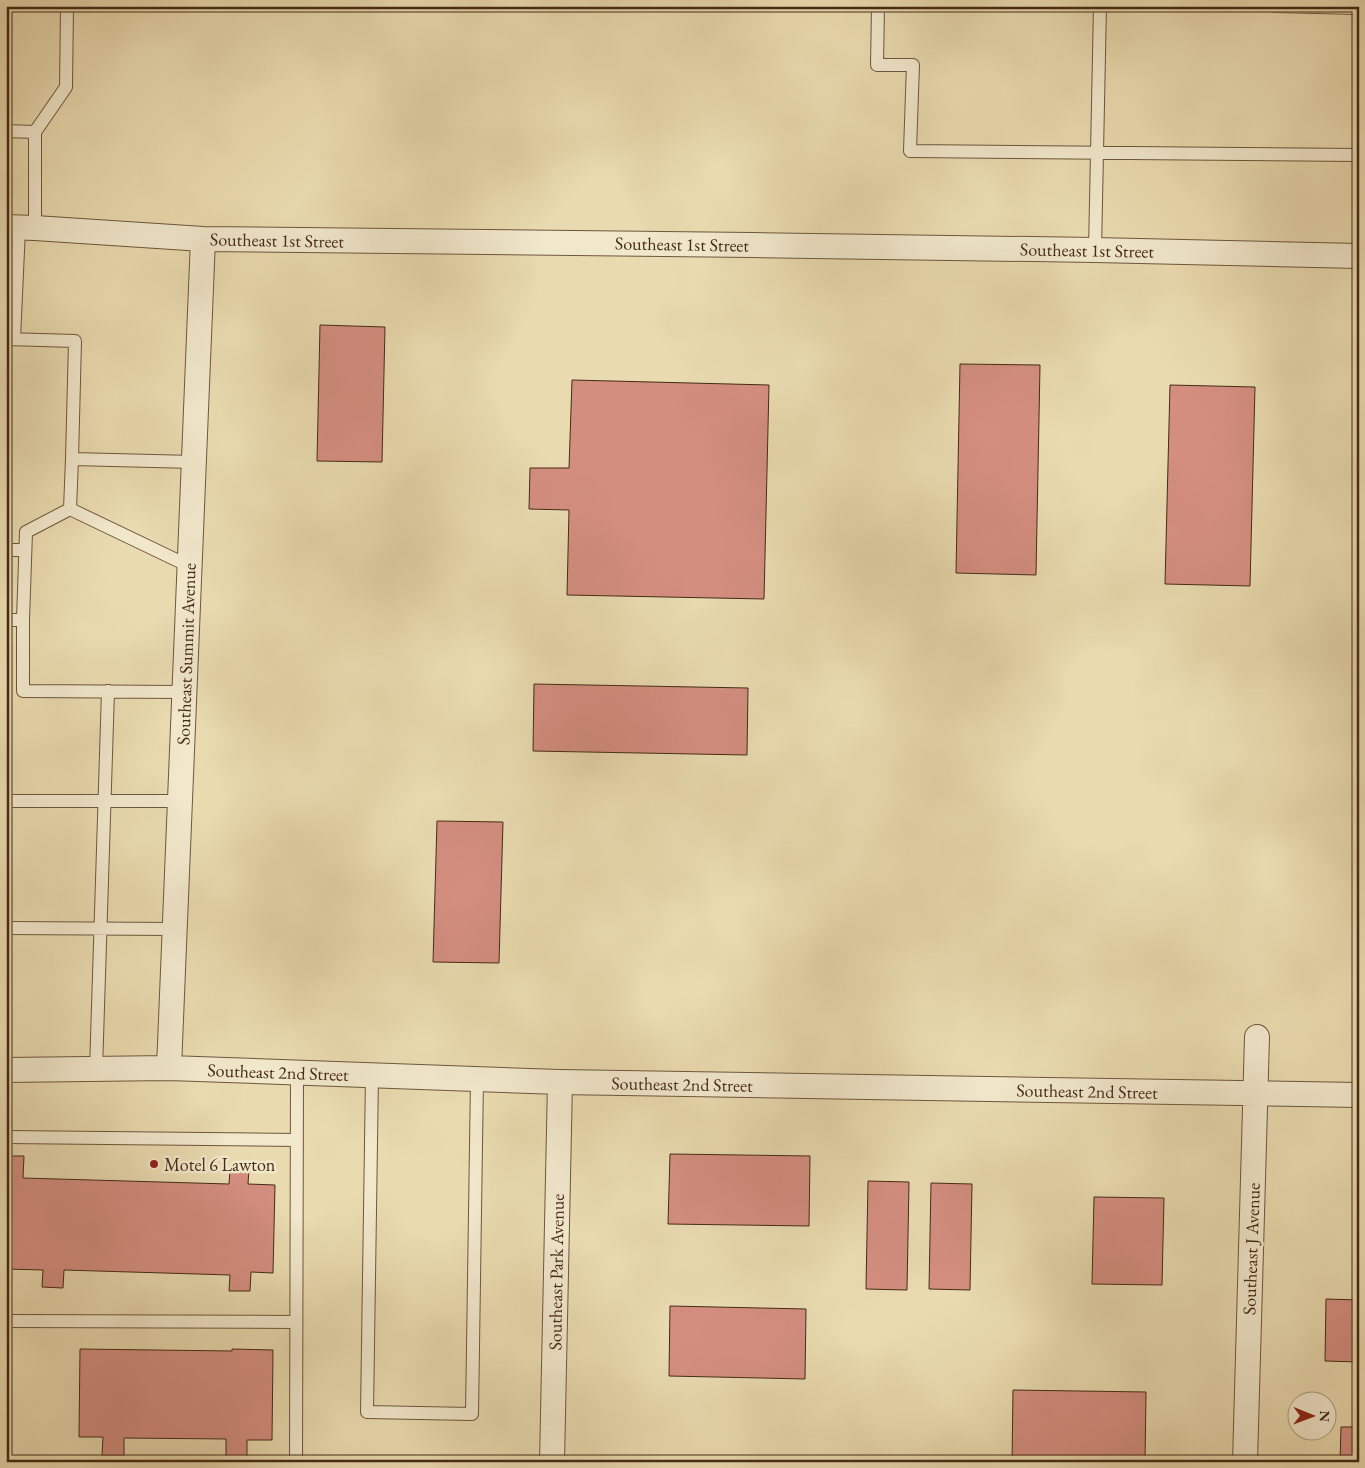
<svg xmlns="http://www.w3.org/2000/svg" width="1365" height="1468" viewBox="0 0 1365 1468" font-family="'EB Garamond',serif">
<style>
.building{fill:#d48e80;stroke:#442b16}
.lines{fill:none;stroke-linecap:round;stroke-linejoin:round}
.service-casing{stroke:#6d573c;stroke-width:14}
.minor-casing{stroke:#6d573c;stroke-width:26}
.service{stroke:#f1e7cb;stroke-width:12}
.minor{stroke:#f1e7cb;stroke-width:24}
.poi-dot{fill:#8f2418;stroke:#f1e7cb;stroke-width:2}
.labels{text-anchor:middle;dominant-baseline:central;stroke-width:5;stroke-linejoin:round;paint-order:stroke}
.street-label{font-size:18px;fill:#442b16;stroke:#f1e7cb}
.poi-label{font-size:18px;fill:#442b16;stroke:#f1e7cb;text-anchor:start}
</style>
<rect width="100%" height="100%" fill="#e9daaf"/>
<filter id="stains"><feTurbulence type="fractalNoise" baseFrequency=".004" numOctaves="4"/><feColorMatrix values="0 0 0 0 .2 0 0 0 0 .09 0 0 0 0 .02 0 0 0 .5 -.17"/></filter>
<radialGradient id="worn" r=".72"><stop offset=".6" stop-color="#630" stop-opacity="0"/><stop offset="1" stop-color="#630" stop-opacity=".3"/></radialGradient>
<path class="building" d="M320,325L385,327L382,462L317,461Z
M960,364L1040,365L1036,575L956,573Z
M572,380L769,385L764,599L567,595L569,510L529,509L530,468H569Z
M1170,385L1255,387L1250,586L1165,584Z
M534,684L748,688L747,755L533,751Z
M437,821L503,822L499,963L433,962Z
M670,1154L810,1156L809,1226L668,1224Z
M6,1156H24L23,1178L229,1184L230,1169H249L248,1184L275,1185L273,1273L251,1272L250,1291H229L230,1275L64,1270L63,1288L42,1287L43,1270L6,1269Z
M868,1181L909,1182L907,1290L866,1289Z
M931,1183L972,1184L970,1290L929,1289Z
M1094,1197L1164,1198L1162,1285L1092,1284Z
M1326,1299L1359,1300V1362L1325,1361Z
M670,1306L806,1309L805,1379L669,1376Z
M80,1349L232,1351V1349L273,1350L272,1440H247V1459L226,1458V1439L124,1438V1456H102L103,1437H79Z
M1013,1390L1146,1392L1145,1462H1012Z
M1341,1427H1359V1462H1340Z"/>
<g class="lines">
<defs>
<path id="service" d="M878,6L877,65H913L910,151L1359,155
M1274,6L1359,8
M6,131L35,132L66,87L67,6
M35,228V132
M1095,250L1100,6
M6,339L75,341L72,459L194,462
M14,339L19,228
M70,509L189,566
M6,550H25
M6,620H23V691L184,692
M23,620L26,532L70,509L72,459
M6,801H180
M6,928L175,929
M96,1070L108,691
M372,1076L367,1412L472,1414L477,1079
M6,1137L297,1140
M6,1321L296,1322
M296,1462L297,1073"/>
<path id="minor" d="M6,227L35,228L203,239L752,245L1095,250L1359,256
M169,1068L203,239
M6,1070L169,1068L560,1082L1359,1095
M552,1462L560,1082
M1245,1462L1257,1037"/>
</defs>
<use href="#service" class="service-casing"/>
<use href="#minor" class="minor-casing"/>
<use href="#service" class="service"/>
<use href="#minor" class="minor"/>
</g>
<circle class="poi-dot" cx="154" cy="1164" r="5"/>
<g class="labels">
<g class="street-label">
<text transform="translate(277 240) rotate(1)">Southeast 1st Street</text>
<text transform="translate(682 244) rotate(1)">Southeast 1st Street</text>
<text transform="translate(1087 250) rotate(1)">Southeast 1st Street</text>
<text transform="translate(186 654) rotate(-88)">Southeast Summit Avenue</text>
<text transform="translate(278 1072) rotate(2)">Southeast 2nd Street</text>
<text transform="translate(682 1084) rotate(1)">Southeast 2nd Street</text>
<text transform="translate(1087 1091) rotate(1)">Southeast 2nd Street</text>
<text transform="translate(1251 1249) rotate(-88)">Southeast J Avenue</text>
<text transform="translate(556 1272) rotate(-89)">Southeast Park Avenue</text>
</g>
<g class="poi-label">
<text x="164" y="1164">Motel 6 Lawton</text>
</g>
</g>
<rect width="1365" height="1468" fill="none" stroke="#e9daaf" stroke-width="25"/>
<rect x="8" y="8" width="1350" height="1453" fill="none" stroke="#442b16" stroke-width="2.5"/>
<rect x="12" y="12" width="1340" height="1443" fill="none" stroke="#442b16"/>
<g transform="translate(1312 1416) rotate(91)"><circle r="24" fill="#f1e7cb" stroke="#ac9c83"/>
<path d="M0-4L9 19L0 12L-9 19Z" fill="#8f2418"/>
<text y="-8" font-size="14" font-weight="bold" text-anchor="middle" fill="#442b16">N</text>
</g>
<rect width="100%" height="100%" filter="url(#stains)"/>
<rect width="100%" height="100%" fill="url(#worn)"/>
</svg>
